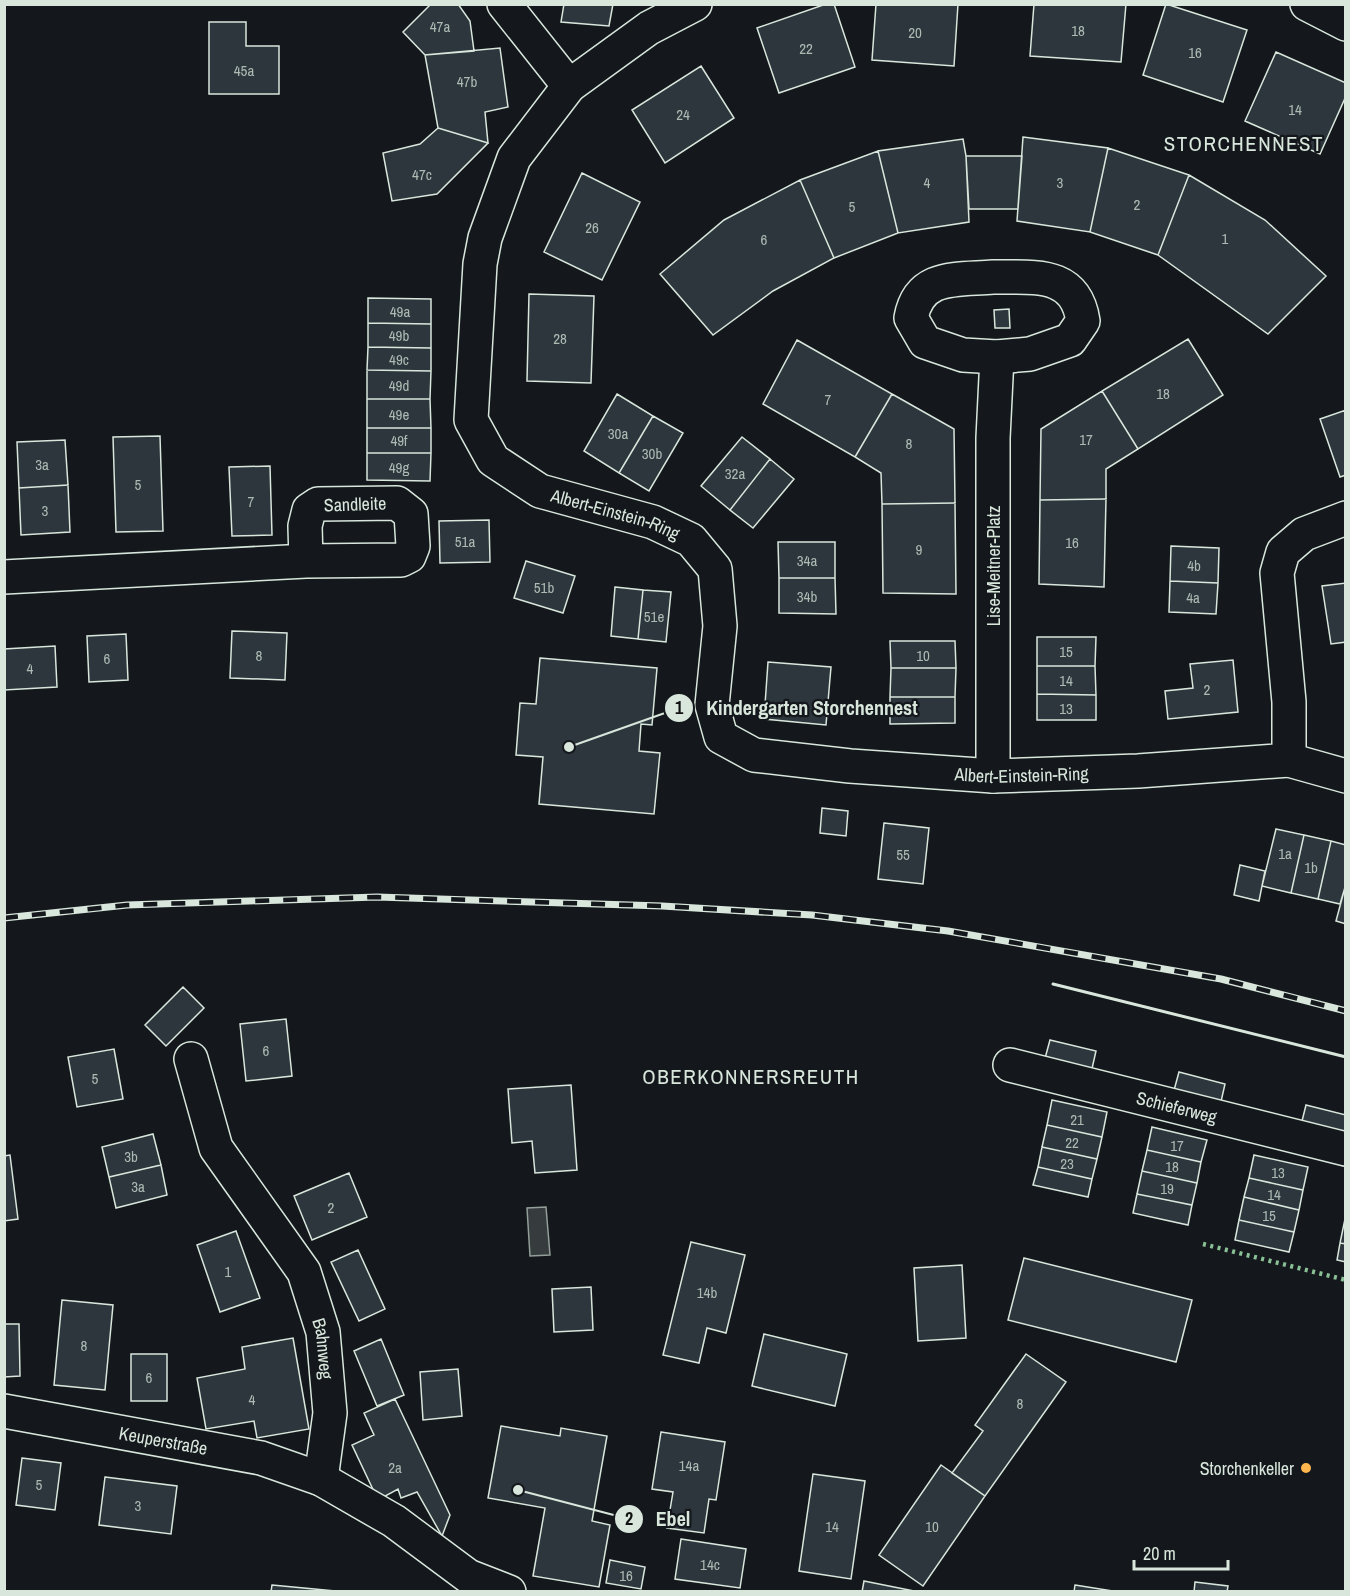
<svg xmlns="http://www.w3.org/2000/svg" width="1350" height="1596" viewBox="0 0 1350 1596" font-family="'Archivo Narrow',sans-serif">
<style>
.water{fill:#363b3e;stroke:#939e99;stroke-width:1.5}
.building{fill:#2c363c;stroke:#d8e6dc;stroke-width:1.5}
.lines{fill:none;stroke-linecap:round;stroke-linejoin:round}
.minor-casing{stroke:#d8e6dc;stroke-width:36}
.minor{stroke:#14181c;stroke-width:33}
.rail-casing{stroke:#d8e6dc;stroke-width:7}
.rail{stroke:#14181c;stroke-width:4.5;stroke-dasharray:14;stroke-linecap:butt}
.hedge{stroke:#8ac095;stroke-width:4.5;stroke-dasharray:3 4.5;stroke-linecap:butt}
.wall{stroke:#d8e6dc;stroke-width:3}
.poi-dot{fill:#ffb74d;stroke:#14181c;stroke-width:2}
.labels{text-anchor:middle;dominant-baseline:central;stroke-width:4.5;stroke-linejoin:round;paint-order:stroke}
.number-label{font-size:15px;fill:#adbab4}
.street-label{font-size:18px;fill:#d8e6dc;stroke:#14181c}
.poi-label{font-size:18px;fill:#d8e6dc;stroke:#14181c;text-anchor:end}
.quarter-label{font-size:21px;letter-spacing:1.5px;fill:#d8e6dc;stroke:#14181c}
.leader{fill:none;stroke:#d8e6dc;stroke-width:2}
.callout-dot{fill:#d8e6dc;stroke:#14181c;stroke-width:2}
.mark-label{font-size:18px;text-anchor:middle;font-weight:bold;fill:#111}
.callout-label{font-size:20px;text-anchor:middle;font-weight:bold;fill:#d8e6dc;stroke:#14181c;stroke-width:4.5;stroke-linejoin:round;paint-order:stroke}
</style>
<rect width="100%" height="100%" fill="#14181c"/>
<path class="water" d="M546,1207L550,1255L530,1256L527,1208Z"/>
<path class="building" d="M431,4H458L470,21L474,51L425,55L403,32Z
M564,4H613L609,26L561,22Z
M826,4H834L855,67L779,93L757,28Z
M876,4H958L954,66L872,60Z
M1034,4H1126L1121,62L1030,56Z
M1166,4L1247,30L1223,102L1143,75Z
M209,22H246V46H279V94H209Z
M500,48L508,107L485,112L488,143L438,128L425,55Z
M1276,52L1346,83V96L1320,154L1245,121Z
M701,66L734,118L665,163L632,110Z
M438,128L488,143L437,194L392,201L383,153L420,144Z
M1023,137L1108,148L1090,232L1017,221Z
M963,139L966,156L969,222L898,233L878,151Z
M1108,148L1189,175L1158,255L1090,232Z
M878,151L898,233L834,258L800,180Z
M966,156H1022L1018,209H969Z
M582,173L640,202L602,280L544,252Z
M1189,175L1265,220L1326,276L1268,334L1158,255Z
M800,180L834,258L773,291L713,335L660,274L724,220Z
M529,294L594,296L591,383L527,381Z
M368,298L431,299V324L368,323Z
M1009,309L1010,328H995L994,310Z
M368,323L431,324V348L368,347Z
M1188,339L1223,395L1138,449L1102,391Z
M797,340L892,394L855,457L763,404Z
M368,347L431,348V371L367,370Z
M367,370L431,371L430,399H367Z
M1102,391L1138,449L1106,469V499L1040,500L1041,429Z
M617,394L653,416L619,473L584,451Z
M892,394L954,429L955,503L882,504L881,473L855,457Z
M367,399H430L431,428H367Z
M1346,410V475L1340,477L1320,419Z
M653,416L683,433L649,491L619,473Z
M367,428H431V453H367Z
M160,436L163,531L116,532L113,437Z
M742,437L770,459L730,510L701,486Z
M65,440L68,485L19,488L17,442Z
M367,453H431L430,481L367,480Z
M770,459L794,479L753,528L730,510Z
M270,466L272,535L232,536L229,467Z
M68,485L70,532L21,535L19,488Z
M1106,499L1104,587L1039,584L1040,500Z
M955,503L956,594L883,593L882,504Z
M489,520L490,562L440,563L439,521Z
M778,542H835V578H779Z
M1171,546L1219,548L1218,583L1170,581Z
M526,561L575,576L563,613L514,598Z
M779,578H835L836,614L779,613Z
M1170,581L1218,583L1216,614L1169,612Z
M1346,583V642L1331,644L1322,586Z
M615,587L643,590L638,639L611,636Z
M643,590L671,592L666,642L638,639Z
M232,631L287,633L285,680L230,678Z
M126,634L128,680L89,682L87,636Z
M1037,637H1096L1095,666H1037Z
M890,641H955L956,668H891Z
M55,646L57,687L4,690V649Z
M540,658L657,668L652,725L641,724L639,751L660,753L654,814L539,804L543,757L516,755L520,703L536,704Z
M1233,660L1238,712L1168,719L1165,691L1193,688L1190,664Z
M768,662L831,667L826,725L764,719Z
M1037,666H1095L1096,695L1037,694Z
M891,668H956L955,697H890Z
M1037,694L1096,695V720H1037Z
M890,697H955V723L890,724Z
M822,808L848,811L846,836L820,833Z
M884,823L929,828L923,884L878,879Z
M1276,829L1304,835L1291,893L1262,886Z
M1304,835L1331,841L1318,899L1291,893Z
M1331,841L1346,845V884L1340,904L1318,899Z
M1240,865L1265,871L1259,901L1234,895Z
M1344,891H1346V924L1336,921Z
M183,987L204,1008L166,1046L145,1025Z
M286,1019L292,1076L246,1081L240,1024Z
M1050,1040L1096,1051L1091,1073L1044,1062Z
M114,1049L123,1099L77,1107L68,1057Z
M1179,1072L1225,1084L1220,1106L1173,1094Z
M571,1085L577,1170L535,1173L532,1141L512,1143L508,1089Z
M1052,1100L1107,1112L1102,1137L1047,1125Z
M1306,1105L1346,1115V1140L1300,1129Z
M1047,1125L1102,1137L1097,1159L1042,1147Z
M1152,1127L1207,1140L1201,1162L1147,1150Z
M153,1134L161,1165L109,1177L102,1147Z
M1042,1147L1097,1159L1092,1179L1038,1167Z
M1147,1150L1201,1162L1197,1183L1142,1171Z
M10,1155L18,1219L4,1221V1156Z
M1254,1155L1308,1167L1303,1190L1249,1178Z
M161,1165L167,1195L116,1208L109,1177Z
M1038,1167L1092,1179L1088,1197L1033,1185Z
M1142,1171L1197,1183L1192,1205L1137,1194Z
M349,1173L367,1217L312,1240L294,1196Z
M1249,1178L1303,1190L1299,1210L1244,1197Z
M1137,1194L1192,1205L1188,1225L1133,1213Z
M1244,1197L1299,1210L1294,1232L1239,1220Z
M1345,1219H1346V1244L1340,1243Z
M1239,1220L1294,1232L1289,1252L1235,1240Z
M236,1231L260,1298L220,1312L197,1245Z
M691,1242L745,1255L726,1333L707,1328L699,1363L663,1355Z
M1340,1243L1346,1244V1262L1337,1260Z
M358,1250L385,1309L359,1321L331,1262Z
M1024,1258L1192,1300L1176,1362L1008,1320Z
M962,1265L966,1338L918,1341L914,1268Z
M591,1287L593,1330L554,1332L552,1289Z
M62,1300L113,1305L105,1390L54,1385Z
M4,1324H19L20,1376L4,1377Z
M764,1334L847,1354L835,1406L752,1386Z
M293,1338L309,1429L257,1438L254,1421L206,1429L197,1378L245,1369L242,1347Z
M381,1339L404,1395L377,1406L354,1351Z
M131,1354H167V1401H131Z
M1026,1354L1066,1382L985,1496L952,1473L983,1431L975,1425Z
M458,1369L462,1416L423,1420L420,1372Z
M395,1399L450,1515L442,1536L417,1492L401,1498L398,1489L378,1500L352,1445L374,1435L364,1413Z
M501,1426L560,1436L561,1428L607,1436L592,1521L610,1525L599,1587L533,1576L545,1508L488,1498Z
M661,1432L725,1442L716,1500L709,1499L704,1533L667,1528L673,1492L652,1489Z
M22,1458L61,1463L55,1510L16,1505Z
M941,1465L985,1496L923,1586L879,1555Z
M813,1474L865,1481L851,1579L799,1571Z
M105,1477L177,1486L171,1534L99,1525Z
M681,1539L746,1549L740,1588L675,1579Z
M610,1560L645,1567L641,1589L606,1583Z
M864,1581L919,1592H862Z
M1195,1582L1228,1586L1227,1592H1194Z
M272,1585L335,1591V1592H271Z
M1075,1585L1119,1592H1074Z"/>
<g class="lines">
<defs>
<g id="minor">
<path d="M504,4L569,86"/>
<path id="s1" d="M695,4L649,28L569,86L514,158L485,238L480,264L471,420L493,460L540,491L653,522L691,540L715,569L720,626L712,705L721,737L754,755L850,766L993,776L1138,771L1289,760V702L1277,573L1283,552L1304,534L1346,518"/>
<path d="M1307,4L1346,24"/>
<path d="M993,277C1033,278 1075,270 1083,321L1070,340L1030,354L997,357L963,355L925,342L911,318C919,274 956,280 993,277Z"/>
<path d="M4,577L306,561L401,560L409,556L413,546L411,514L397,503L318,504L309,510L305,526L306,561"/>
<path d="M1289,760L1346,776"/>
<path d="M993,776V438L997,357"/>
<path id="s2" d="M191,1059L216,1148L304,1272L323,1332L330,1413L321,1479"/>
<path id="s3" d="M1010,1065L1346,1149"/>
<path id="s4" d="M4,1411L261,1458L321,1479L394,1521L468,1576L509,1592"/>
</g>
</defs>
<use href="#minor" class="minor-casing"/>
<use href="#minor" class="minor"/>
<defs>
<path id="rail" d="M4,918L127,905L377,897L662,906L812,915L948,931L1221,979L1346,1011"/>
</defs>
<use href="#rail" class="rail-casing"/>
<use href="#rail" class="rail"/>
<path class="hedge" d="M1203,1244L1346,1280"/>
<path class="wall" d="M1053,984L1346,1057"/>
</g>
<circle class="poi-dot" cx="1306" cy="1468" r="6"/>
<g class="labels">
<g class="number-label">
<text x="440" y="26">47a</text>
<text x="1078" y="30">18</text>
<text x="915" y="32">20</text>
<text x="806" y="48">22</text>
<text x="1195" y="52">16</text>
<text x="244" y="70">45a</text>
<text x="467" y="81">47b</text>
<text x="1295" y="109">14</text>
<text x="683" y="114">24</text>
<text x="422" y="174">47c</text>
<text x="927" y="182">4</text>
<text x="1060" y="182">3</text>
<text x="1137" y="204">2</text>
<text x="852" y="206">5</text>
<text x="592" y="227">26</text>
<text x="1225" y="238">1</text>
<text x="764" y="239">6</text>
<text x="400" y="311">49a</text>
<text x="399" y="335">49b</text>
<text x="560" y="338">28</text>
<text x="399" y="359">49c</text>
<text x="399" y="385">49d</text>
<text x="1163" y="393">18</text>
<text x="828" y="399">7</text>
<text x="399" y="414">49e</text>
<text x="618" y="433">30a</text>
<text x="1086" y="439">17</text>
<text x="399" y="440">49f</text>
<text x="909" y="443">8</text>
<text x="652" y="453">30b</text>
<text x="42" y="464">3a</text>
<text x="399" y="467">49g</text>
<text x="735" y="473">32a</text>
<text x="138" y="484">5</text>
<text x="251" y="501">7</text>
<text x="45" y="510">3</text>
<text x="465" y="541">51a</text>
<text x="1072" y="542">16</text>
<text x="919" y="549">9</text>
<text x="807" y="560">34a</text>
<text x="1194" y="565">4b</text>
<text x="544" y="587">51b</text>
<text x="807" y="596">34b</text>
<text x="1193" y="597">4a</text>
<text x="654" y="616">51e</text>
<text x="1066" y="651">15</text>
<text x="259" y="655">8</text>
<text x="923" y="655">10</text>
<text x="107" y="658">6</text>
<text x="30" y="668">4</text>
<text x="1066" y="680">14</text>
<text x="1207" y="689">2</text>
<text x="1066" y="708">13</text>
<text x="1285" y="853">1a</text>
<text x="903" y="854">55</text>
<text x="1311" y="867">1b</text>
<text x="266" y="1050">6</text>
<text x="95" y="1078">5</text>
<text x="1077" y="1119">21</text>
<text x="1072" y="1142">22</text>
<text x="1177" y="1145">17</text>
<text x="131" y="1156">3b</text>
<text x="1067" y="1163">23</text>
<text x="1172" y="1166">18</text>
<text x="1278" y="1172">13</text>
<text x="138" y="1186">3a</text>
<text x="1167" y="1188">19</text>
<text x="1274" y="1194">14</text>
<text x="331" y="1207">2</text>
<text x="1269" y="1215">15</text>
<text x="228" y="1271">1</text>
<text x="707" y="1292">14b</text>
<text x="84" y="1345">8</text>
<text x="149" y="1377">6</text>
<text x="252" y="1399">4</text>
<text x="1020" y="1403">8</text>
<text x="689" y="1465">14a</text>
<text x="395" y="1467">2a</text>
<text x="39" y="1484">5</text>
<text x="138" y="1505">3</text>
<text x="832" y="1526">14</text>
<text x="932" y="1526">10</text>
<text x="710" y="1564">14c</text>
<text x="626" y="1575">16</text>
</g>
<g class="street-label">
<text transform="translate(355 504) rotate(-2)">Sandleite</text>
<text stroke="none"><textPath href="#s1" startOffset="690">Albert-Einstein-Ring</textPath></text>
<text transform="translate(993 566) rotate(-90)">Lise-Meitner-Platz</text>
<text stroke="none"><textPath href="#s1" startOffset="1284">Albert-Einstein-Ring</textPath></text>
<text stroke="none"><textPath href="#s3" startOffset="172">Schieferweg</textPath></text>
<text stroke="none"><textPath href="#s2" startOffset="324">Bahnweg</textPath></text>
<text stroke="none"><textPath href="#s4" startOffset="162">Keuperstraße</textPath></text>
</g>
<g class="poi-label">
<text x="1294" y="1468">Storchenkeller</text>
</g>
<g class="quarter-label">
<text x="1244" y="143">STORCHENNEST</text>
<text x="751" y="1076">OBERKONNERSREUTH</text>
</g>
</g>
<path class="leader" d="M569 747L679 708M518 1490L629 1519"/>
<g class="callout-dot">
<circle cx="569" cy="747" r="6"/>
<circle cx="518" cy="1490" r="6"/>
<circle cx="679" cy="708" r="15"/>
<circle cx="629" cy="1519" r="15"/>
</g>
<g class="mark-label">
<text x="679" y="714">1</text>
<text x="629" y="1525">2</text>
</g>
<g class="callout-label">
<text x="812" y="715">Kindergarten Storchennest</text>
<text x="673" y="1526">Ebel</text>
</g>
<rect width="1350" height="1596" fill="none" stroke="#d8e6dc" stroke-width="12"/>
<path d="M1134 1560v9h94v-9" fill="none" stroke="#d8e6dc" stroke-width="3"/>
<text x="1143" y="1560" font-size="18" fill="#d8e6dc" stroke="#14181c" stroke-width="4.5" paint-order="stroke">20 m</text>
</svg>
